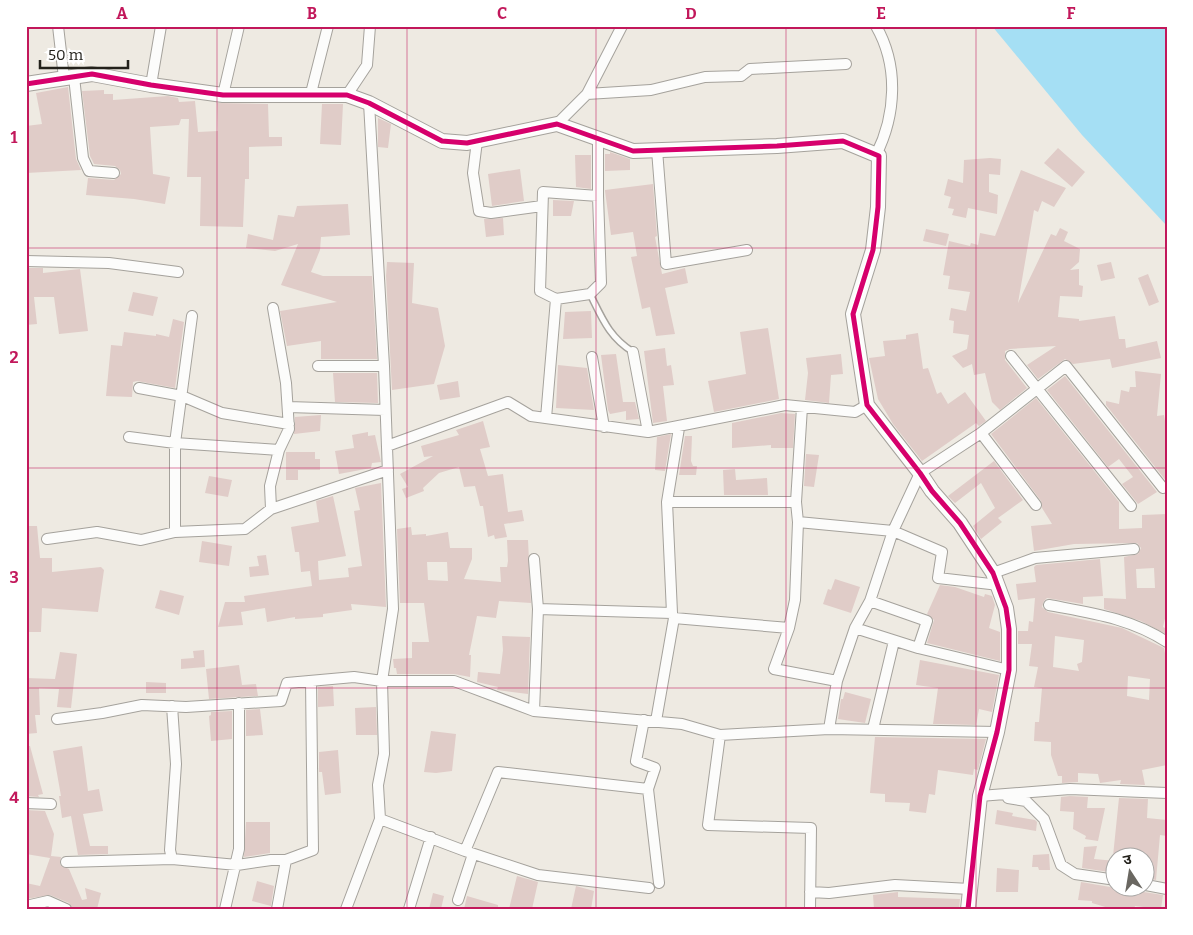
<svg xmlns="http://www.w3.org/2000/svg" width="1193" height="935" viewBox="0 0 1193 935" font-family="Bitter,'Noto Sans Devanagari',serif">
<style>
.water{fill:#a5dff4}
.building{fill:#e0ccc8;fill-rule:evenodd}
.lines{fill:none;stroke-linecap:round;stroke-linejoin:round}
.lane-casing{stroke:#a5a29c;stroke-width:8}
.street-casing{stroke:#a5a29c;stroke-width:12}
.secondary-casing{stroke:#a5a29c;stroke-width:16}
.lane{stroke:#fcfcfb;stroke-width:5}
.street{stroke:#fcfcfb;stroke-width:10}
.secondary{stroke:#fcfcfb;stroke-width:14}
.cycleway-casing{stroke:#fff;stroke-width:8}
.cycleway{stroke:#d6006c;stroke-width:5}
.grid{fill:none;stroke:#c2185b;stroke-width:1;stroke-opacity:0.55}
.neatline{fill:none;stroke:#c2185b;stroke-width:2}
.grid-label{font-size:16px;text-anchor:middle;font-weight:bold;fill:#c2185b}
</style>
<rect width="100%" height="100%" fill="#eeeae2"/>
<path class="water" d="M992,26H1167V226L1082,135Z"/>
<path class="building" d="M68,87L76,159L81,170L26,173V126L42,124L36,93Z
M104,90V94H113V100L168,96L178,98L179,102L195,101L198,132L218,131L217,103L268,104L269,137H282V146L249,147V179H245L243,227L200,226L201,177H187L189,119H181L179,125L150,127L153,174L170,177L165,204L134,199L86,195L88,178L114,180L121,174L120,170L115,166L94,164L90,156L82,91Z
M322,104H343L341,145L320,144Z
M378,118L391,124L388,148L378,147Z
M1058,148L1085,172L1072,187L1044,163Z
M610,152L630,159V170L605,171V190L653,184L657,236L655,237L662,274L685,268L688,283L665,288L675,334L656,336L650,307L642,309L631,257L637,256L633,232L611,235L605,191V154H610Z
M575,155H591V189L576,187Z
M990,158L1001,159L1000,175L989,174V192L998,195L997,214L968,208L966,218L952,215L954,209L948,208L951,197L944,195L948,179L963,183L964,160Z
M520,169L524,201L492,206L488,174Z
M1021,170L1066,188L1054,207L1042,201L1038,212L1034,210L1018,303L1051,234L1056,236L1060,228L1068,232L1064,241L1080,249L1079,262L1070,270L1079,269V285L1083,286L1082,297L1060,296L1058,317L1079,319V321L1115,316L1119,339H1125L1126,348L1157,341L1161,358L1112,368L1110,359L1073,364L1065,359L1038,379L1027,365L1056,346L1010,349L1005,351V360L1027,388L1000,410L992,402L985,373L974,375L972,364L963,368L952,356L967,349L969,335L953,333L954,321L949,320L951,308L966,311L970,292L948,289L950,276L943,275L949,241L970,246L971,243L978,245L980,233L995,236Z
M553,200L574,201L571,216H553Z
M348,204L350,235L321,237L320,250L311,272L323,276H372L377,359H321V341L287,346L280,311L337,302L281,285L298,244L275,251L246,248L248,234L273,240L278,215L294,217L297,206Z
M503,218L504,235L486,237L484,219Z
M926,229L949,234L946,246L923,241Z
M387,262L414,263L412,303L438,308L445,346L434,384L392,390L386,276Z
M1111,262L1115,278L1101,281L1097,265Z
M26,268H43V273L80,269L88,331L59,334L54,297H34L37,324L26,325Z
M1148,274L1159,302L1149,306L1138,278Z
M133,292L158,297L153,316L128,311Z
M591,311L592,338L563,339L565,312Z
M173,319L184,322L175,388L137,381L133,382L132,397L106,396L111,345L122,346L124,332L156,336V334L169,337Z
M768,328L779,399L714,412L708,381L746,374L740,332Z
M918,333L923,369L928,368L937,394L941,392L948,404L965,392L986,421L979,426L976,423L922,461L893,424L878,399L869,358L885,356L883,341L906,339V335Z
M665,348L667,366L671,365L674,385L663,386L667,421L653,423L644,351Z
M616,354L623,402H635L639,419L626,420V411L610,414L608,410L601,355Z
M841,354L843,374L831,375L829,403L805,400L808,373L806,358Z
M558,365L587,368L594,410L556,408Z
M1135,371L1161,374L1157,416L1164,415L1167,433V482L1106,405V401L1119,404L1121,390L1129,392L1130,387H1136Z
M333,373H377L378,403L335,402Z
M1065,376L1157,492L1138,504L1122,484L1133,477L1119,459L1108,467L1047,390Z
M458,381L460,397L440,400L437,385Z
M1036,398L1119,502V529L1142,528V515L1167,514V610L1163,627L1167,629L1166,634L1141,621L1104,609V598L1126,599L1124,557L1138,554L1141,548L1137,543L1074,544L1034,551L1031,526L1052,524L1042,508L1041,501L991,434ZM1154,568L1155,588H1137L1136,569Z
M781,413L795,414L793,448H771V445L732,448V423Z
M321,415L320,431L294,434L295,417Z
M483,421L490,447L480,449L488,476L503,474L508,512L522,510L524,521L504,524L507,537L495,539L494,535L488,537L483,506H480L475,486L464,487L459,467L439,473L423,488L424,491L406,498L402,489L408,487L400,474L433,456L424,457L421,446L459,435L456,430Z
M368,432V436L375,435L381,462L372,463L371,468L339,474L335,451L354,448L352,435Z
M671,434L665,471L655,470L657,437Z
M685,436H692L691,461L693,466H697L696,475H679Z
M286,452H315V459H320V470H298V480H286Z
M806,454L819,455L814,487L804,486Z
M994,461L1023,500L998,518L1002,522L981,539L973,526L995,508L981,483L955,503L948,496Z
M735,469L736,480L767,478L768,495H724L723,470Z
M209,476L232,480L228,497L205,493Z
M381,483L386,607L351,604L352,610L323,614V617L295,619V617L267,622L265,608L241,612L243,625L218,627L225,602H245L244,596L312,586L310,571L301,572L299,552H295L291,527L319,522L316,501L333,496L346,556L318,561L319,580L349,577L348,568L362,566L354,511L360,510L355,488Z
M26,526H37L40,558H52V572L101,567L104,570L98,612L42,608L41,632H26Z
M411,527L412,535L426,534V536L448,532L450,548H472V559L464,579L501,582L500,567H507L508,561L507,540H528L531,603L499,601L496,618L477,616L469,655H471L470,677L454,674H397L396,668H394L393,659L412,658V642H429L424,603H400L397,529ZM427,562H447L448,581L428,580Z
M202,541L232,546L229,566L199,562Z
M266,555L269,575L250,577L249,567L259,566L257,556Z
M1100,559L1103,596L1083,597V604L1047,598L1044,601L1042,607L1048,612L1122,628L1164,648L1167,664V765L1142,770L1145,785L1120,784L1121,780L1100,783L1098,774L1078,773V782L1062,783V776H1058L1051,755V742L1034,741L1035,722H1039L1042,688L1034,687L1038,667L1029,666L1032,644H1018V631H1028L1029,621L1033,622L1035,598L1018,600L1016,584L1036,582L1034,567L1036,565ZM1055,636L1084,640L1082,662L1077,664L1079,671L1053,667ZM1128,676L1150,679L1149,700L1127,696Z
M835,579L860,587L851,613L823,604L828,589L831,590Z
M940,585L955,587L984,597L985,594L992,596L995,605L989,628L1000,632V661L927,643L934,620L927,614Z
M160,590L184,596L179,615L155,608Z
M502,636L530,637L528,694L497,690L498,687L477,682L478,672L500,674L503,650Z
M204,650L205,667L181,669V659L194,658L193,651Z
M60,652L77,654L71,708L57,707L59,689L39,688L40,715H35L37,733L26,734V678L55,679Z
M920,660L999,675L992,712L979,709L976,725L933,724L938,688L916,685Z
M239,665L242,685L256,684L258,696L209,699L206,669Z
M146,682L166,683V693H146Z
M333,686L334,706L318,707V687Z
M845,692L871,699L865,723L838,719L841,699H843Z
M376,707L377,735H356L355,708Z
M260,709L263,735L246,736V710Z
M232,711V739L211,741L209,716L211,715V712Z
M431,731L456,734L452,771L436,773L424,772Z
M875,737L986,739L978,770L974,769L973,775L938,770L935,795L929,794L926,813L909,811L910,803L885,802V794L870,793Z
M26,746H30L43,794L38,795L39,797L26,796Z
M82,746L88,791L99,789L103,811L83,814L90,846H108V854L78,855L71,816L62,818L59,796H61L53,751Z
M338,750L341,793L325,795L322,772H319V752Z
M1070,796L1088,797L1087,808H1105L1098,841L1085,839L1086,836L1073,829L1074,812L1060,811L1061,797Z
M1119,798L1148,799L1147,818L1167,820V836L1160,835L1156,880L1146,878V858L1113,856Z
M26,810L45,811L54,834L51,856L61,857L60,865L69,869L82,900L87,899L85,888L101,893L97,909H73L69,903L50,895L26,899V883L40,886L50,858L26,854Z
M997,810L1013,813L1012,816L1035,820L1037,822L1036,831L995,824Z
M246,822H270V853L244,857Z
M1097,846L1094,859L1116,861V873L1082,868L1084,847Z
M1049,854L1050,870H1039L1038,867H1032L1033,855Z
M997,868L1019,870L1018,892H996Z
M517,876L538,882L532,909H509Z
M257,881L274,886L271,906L252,901Z
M1081,882L1116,888H1140L1144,892L1163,895L1161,909L1135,906L1134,909H1112L1092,903V901L1078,900Z
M576,886L594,891L591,909H571Z
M898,892V897L960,899L959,909H874L873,895Z
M433,893L444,896L441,909H429Z
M467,896L498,905V909H464Z"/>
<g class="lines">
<defs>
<path id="lane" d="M590,294C602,318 609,337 633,352"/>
<path id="street" d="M58,26L64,78
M74,77L83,158L89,171L114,173
M151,85L161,26
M587,94L651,90L705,77L741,76L750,69L846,64
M223,95L239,26
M347,95L367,65L370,26
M310,97L328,26
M369,103L384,366
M557,124L587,94L622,26
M598,140V196
M477,141L473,173L479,211L491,213L542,206
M657,150L666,264L747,250
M876,155C896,115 899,66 876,26
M26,261L109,263L178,272
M273,308L286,383L289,429L279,450L270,486L271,509L388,470
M633,352L648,432
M1011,356L1131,506
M592,357L604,427
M318,366H384L393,609L382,681L384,754L378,785L380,819L346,909
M139,388L182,396L222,413L289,424
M288,407L385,410
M546,418L556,299L540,291L543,192L598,196L601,283L590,294L556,299
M981,433L1036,505
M129,437L175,443L279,450
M387,446L508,402L531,416L648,432L785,405L855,412L867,405
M667,502L679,428
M796,502L802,407
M175,532L245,529L271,509
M47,539L97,532L141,540L175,532V443L192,316
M534,559L538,609L534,711
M993,573L1035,558L1134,549
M870,601L927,621L918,648
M1049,605C1091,613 1130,618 1167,642
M538,609L672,613L667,502H796L798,522L893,531L942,552L938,578L999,585
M789,628L795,600L798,522
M855,628L918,648L1009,670
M57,719L102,713L142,705L186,707L281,701L287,683L354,677L382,681H454L534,711L682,724L720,735L829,729L997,732
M656,721L674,618L789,628L774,669L837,681
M829,729L837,681L855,628L870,601L893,531L920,473L981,433L1066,366L1163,488
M873,729L894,641
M720,735L708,825L811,828L810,909
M648,789L659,883
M980,796L1070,789L1167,793
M1008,798L1026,801L1044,819L1061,865L1075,874L1116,880
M26,803L51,804
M380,819L465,851L538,875L649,888
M465,851L498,772L648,789L655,768L636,761L644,720
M172,859L170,850L176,764L172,706
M66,862L172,859L237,865L271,860H286L313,850L311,681
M1146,885L1167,889
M810,892L829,893L895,885L970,889
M458,900L473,854
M26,906L48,901L66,909
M225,909L239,849V703
M277,909L286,860
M409,909L431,837"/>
<path id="secondary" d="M26,84L92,74L151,85L223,95H347L369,103L442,141L467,143L557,124L633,151L777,146L843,141L879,156L878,207L873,250L853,314L867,405L920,473L932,491L960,523L993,573L1006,608L1009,629V670L997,732L980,796L968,909"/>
</defs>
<use href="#lane" class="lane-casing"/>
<use href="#street" class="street-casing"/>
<use href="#secondary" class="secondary-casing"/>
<use href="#lane" class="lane"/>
<use href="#street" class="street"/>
<use href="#secondary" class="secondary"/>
<defs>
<path id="cycleway" d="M26,84L92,74L151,85L223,95H347L369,103L442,141L467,143L557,124L633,151L777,146L843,141L879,156L878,207L873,250L853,314L867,405L920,473L932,491L960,523L993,573L1006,608L1009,629V670L997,732L980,796L968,909"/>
</defs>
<use href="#cycleway" class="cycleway-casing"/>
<use href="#cycleway" class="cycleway"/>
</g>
<path class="grid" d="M217,26V909M407,26V909M596,26V909M786,26V909M976,26V909M26,248H1167M26,468H1167M26,688H1167"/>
<rect width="1193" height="935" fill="none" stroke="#ffffff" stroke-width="55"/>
<g transform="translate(1130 872) rotate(348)"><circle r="24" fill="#ffffff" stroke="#a7a6a4"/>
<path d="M0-4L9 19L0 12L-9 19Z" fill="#6a6761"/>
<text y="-8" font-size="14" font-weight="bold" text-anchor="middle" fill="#23211b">उ</text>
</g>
<path d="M40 60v8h88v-8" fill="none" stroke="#23211b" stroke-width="2.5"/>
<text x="48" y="60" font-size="15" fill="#23211b" stroke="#ffffff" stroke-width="4" paint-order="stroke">50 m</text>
<rect x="28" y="28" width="1138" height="880" class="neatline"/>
<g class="grid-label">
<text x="122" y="19">A</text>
<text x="312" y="19">B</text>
<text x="502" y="19">C</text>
<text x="691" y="19">D</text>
<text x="881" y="19">E</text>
<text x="1071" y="19">F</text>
<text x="14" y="143">1</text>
<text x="14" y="363">2</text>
<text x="14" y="583">3</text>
<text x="14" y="803">4</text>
</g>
</svg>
